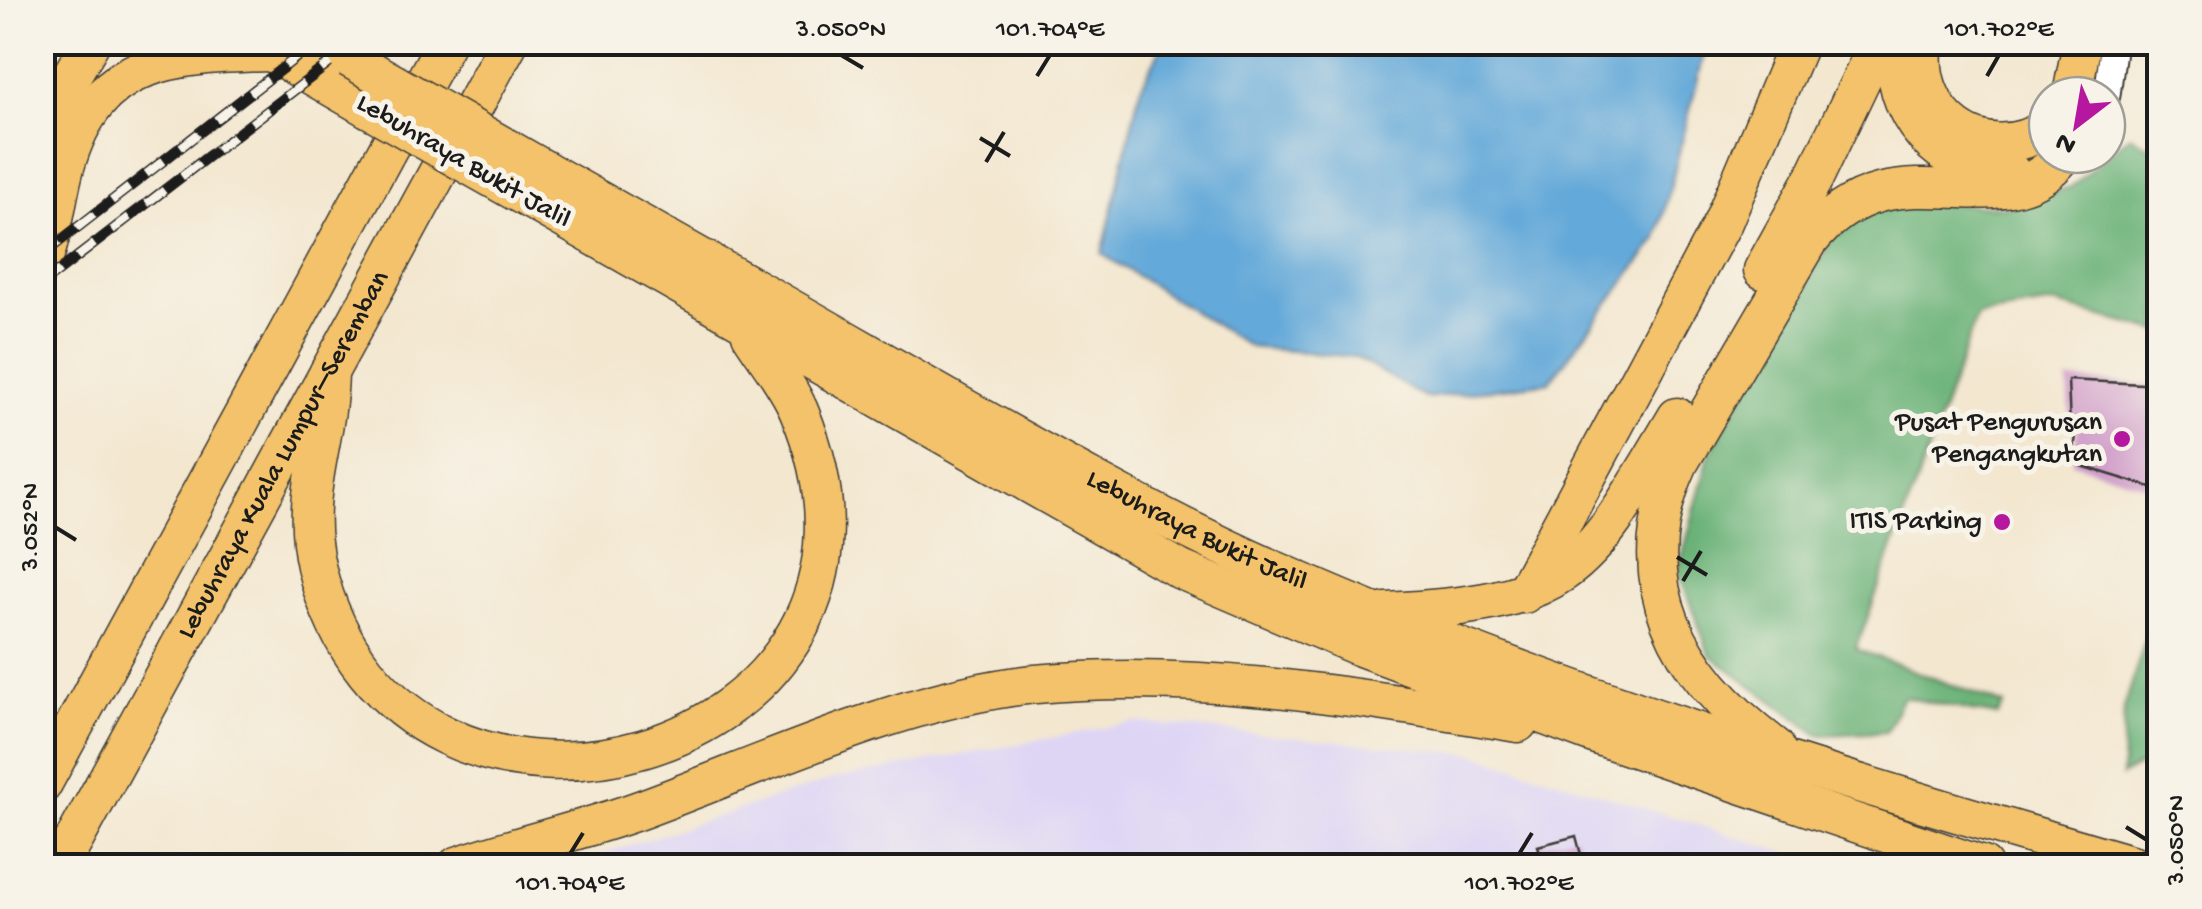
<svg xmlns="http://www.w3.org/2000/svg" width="2202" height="909" viewBox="0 0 2202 909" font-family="'Gochi Hand',sans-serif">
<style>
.built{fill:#ded5f5}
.forest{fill:#6ab278;stroke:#43674a;stroke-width:2.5}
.water{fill:#63a9d9;stroke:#40627a;stroke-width:2.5}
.building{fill:#cd97c7}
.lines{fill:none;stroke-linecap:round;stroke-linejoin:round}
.minor-casing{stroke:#3c3a37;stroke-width:29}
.highway-casing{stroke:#3c3a37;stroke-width:41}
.minor{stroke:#fff;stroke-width:25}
.highway{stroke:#f3c26a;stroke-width:38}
.rail-casing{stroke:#1c1c1c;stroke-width:11}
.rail{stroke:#f7f3e8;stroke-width:8;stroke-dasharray:22;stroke-linecap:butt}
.highway-bridge-casing{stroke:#3c3a37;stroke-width:41;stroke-linecap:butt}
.highway-bridge{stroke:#f3c26a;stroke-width:38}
.ticks{fill:none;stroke:#1c1c1c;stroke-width:4}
.poi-dot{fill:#b5179e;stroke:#f7f3e8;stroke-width:4}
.labels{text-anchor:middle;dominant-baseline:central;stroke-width:10;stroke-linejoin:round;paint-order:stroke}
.street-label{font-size:28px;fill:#1c1c1c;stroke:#f7f3e8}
.poi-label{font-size:28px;fill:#1c1c1c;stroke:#f7f3e8;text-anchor:end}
.neatline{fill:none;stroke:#1c1c1c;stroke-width:4}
.ticks-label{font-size:25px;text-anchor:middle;fill:#1c1c1c}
</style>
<rect width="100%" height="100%" fill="#f7f3e8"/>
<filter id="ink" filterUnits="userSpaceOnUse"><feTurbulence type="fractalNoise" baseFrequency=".01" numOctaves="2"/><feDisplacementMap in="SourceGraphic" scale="20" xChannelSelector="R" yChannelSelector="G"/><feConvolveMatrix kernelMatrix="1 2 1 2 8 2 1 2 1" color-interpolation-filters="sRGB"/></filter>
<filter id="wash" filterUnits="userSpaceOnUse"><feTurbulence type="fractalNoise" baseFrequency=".0048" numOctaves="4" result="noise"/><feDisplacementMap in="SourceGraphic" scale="40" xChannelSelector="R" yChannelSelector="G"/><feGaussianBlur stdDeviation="2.25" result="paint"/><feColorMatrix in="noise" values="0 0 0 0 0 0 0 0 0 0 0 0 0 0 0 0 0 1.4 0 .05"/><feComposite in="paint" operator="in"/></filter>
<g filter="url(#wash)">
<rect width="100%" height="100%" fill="#f3e7d0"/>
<path class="built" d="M1134,722L1475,754L1828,866H565L834,779Z"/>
<path class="forest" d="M2130,135L2159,153V332L2054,304L1977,316L1856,649L2004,705L1997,716L1903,697L1886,732L1819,735L1710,655L1678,572L1709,455L1839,226L1898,200L2005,207L2071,187Z
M2159,596V753L2122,776L2124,709Z"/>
<path class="water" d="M1164,42H1707V43L1657,239L1549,382L1425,398L1355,357L1250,347L1102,254L1140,89Z"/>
<g id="blocks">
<path class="building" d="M2068,380L2160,385V490L2072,463L2077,429L2070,426Z
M1576,836L1584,866H1544L1538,846Z"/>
</g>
</g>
<g filter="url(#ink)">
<use href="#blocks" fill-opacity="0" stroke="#3c3a37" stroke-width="2.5"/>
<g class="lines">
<defs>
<path id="minor" d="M2107,95L2114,42"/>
<g id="highway">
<path d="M254,42L368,108"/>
<path d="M323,42L349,58"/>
<path d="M1897,42C1888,113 1939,173 2011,172"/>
<path d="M1924,42C1912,115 1982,170 2047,128"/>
<path d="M2072,95L2082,42"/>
<path d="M42,126L91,42"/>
<path id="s1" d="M545,170C650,229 754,287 858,347C998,427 1136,509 1283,574C1558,696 1849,782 2137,866"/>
<path d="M529,199L1181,570L1358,646L1599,736L1983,866"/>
<path d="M42,264C54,233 56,199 65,167C96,57 171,55 270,52"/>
<path d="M1763,270L1814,178L1879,42"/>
<path d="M329,372C328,444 299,492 316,566C397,909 946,762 799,411C787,383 767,359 751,334"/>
<path d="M1524,594L1723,222L1799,42"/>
<path d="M1386,612C1574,603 1586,571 1677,417"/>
<path d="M1775,747C1679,675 1624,582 1679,463L1809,241C1893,136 1996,233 2061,158"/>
<path d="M42,785L446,42"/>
<path id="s2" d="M60,866L509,42"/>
<path d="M457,866C519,844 584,831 645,808C765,764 909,696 1035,684C1199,669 1357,697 1518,723"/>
</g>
</defs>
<use href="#minor" class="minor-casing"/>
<use href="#highway" class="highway-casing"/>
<use href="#minor" class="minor"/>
<use href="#highway" class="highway"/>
<defs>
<path id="rail" d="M42,255L316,42
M42,284L357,42"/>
</defs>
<use href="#rail" class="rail-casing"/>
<use href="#rail" class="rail"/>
<defs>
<path id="highway-bridge" d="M349,58L545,170
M368,108L529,199"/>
</defs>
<use href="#highway-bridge" class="highway-bridge-casing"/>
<use href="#highway-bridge" class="highway-bridge"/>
</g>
</g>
<path class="ticks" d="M841,55L863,68M1037,76L1050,55M1987,76L1999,55M980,138L1010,156M986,162L1004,132M55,527L76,540M1677,557L1707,575M1683,581L1701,551M2126,827L2147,840M570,854L583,833M1519,854L1532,833"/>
<g class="poi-dot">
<circle cx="2122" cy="439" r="10"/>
<circle cx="2002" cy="522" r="10"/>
</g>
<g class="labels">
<g class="street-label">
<text transform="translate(463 162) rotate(30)">Lebuhraya Bukit Jalil</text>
<text stroke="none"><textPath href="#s2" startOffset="468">Lebuhraya Kuala Lumpur–Seremban</textPath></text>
<text stroke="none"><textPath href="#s1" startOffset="745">Lebuhraya Bukit Jalil</textPath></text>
</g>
<g class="poi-label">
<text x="2102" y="423">Pusat Pengurusan<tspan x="2102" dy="32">Pengangkutan</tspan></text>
<text x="1982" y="522">ITIS Parking</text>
</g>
</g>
<rect width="2202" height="909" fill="none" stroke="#f7f3e8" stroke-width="110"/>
<g transform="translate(2077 125) rotate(211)"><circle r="48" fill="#f7f3e8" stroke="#9f9d96" stroke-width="2.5"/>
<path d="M0-8L18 38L0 25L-18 38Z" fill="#b5179e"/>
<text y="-15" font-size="28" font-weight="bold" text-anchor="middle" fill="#1c1c1c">N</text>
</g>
<rect x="55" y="55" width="2092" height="799" class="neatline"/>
<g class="ticks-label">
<text x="841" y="36">3.050°N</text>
<text x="1050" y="36">101.704°E</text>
<text x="1999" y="36">101.702°E</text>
<text transform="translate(28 527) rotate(-90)" y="9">3.052°N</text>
<text transform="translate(2174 840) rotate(-90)" y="9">3.050°N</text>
<text x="570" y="890">101.704°E</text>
<text x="1519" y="890">101.702°E</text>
</g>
</svg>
